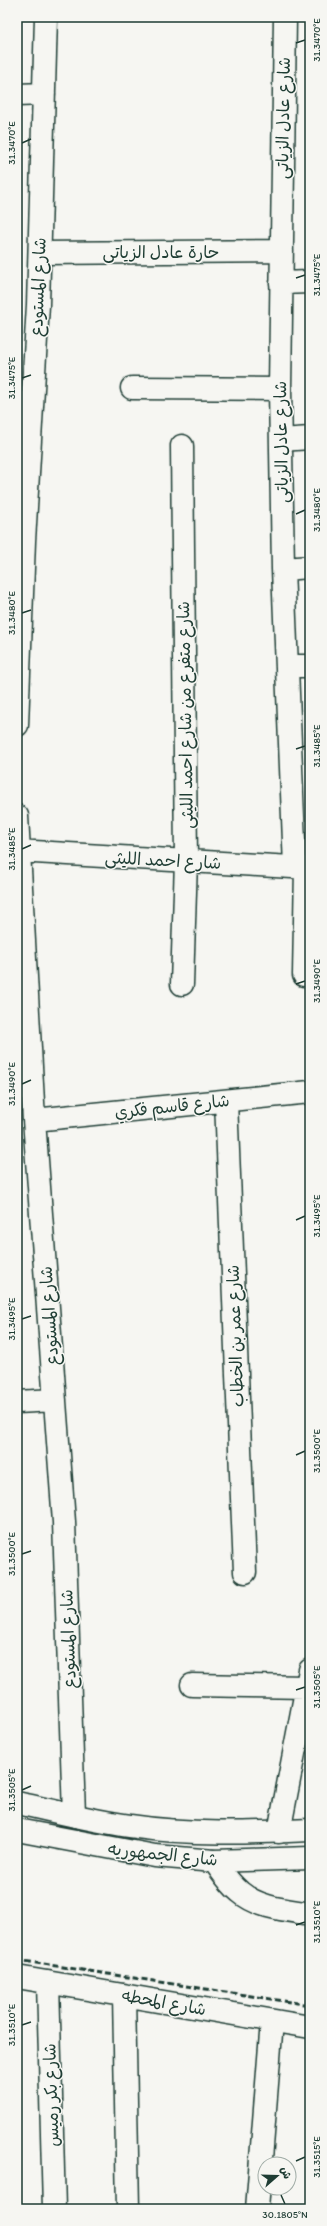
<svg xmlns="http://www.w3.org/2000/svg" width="327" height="2226" viewBox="0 0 327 2226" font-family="Itim,'Playpen Sans Arabic',sans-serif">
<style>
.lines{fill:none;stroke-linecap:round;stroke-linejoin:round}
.minor-casing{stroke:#1f3d34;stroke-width:25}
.major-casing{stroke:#1f3d34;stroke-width:25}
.minor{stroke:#f6f6f2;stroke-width:22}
.major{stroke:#f6f6f2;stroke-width:22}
.rail{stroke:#1f3d34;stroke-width:3;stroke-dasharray:6 3;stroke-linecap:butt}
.ticks{fill:none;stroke:#1f3d34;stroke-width:1.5}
.labels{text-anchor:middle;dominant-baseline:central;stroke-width:3;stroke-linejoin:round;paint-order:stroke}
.street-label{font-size:17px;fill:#1f3d34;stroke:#f6f6f2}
.neatline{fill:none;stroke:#1f3d34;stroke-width:1.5}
.ticks-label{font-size:10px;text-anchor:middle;fill:#1f3d34}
</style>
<rect width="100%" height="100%" fill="#f6f6f2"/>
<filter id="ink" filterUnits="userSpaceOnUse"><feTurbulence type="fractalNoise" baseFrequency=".025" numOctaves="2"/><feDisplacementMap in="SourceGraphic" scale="8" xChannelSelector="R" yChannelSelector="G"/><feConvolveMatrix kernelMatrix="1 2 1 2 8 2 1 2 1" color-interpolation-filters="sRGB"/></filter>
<g filter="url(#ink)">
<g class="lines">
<defs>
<path id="minor" d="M285,17L280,389L283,569L295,867
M17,95L44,94
M40,253L282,251
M281,283L310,282
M132,388L280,389
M281,440L310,438
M283,569L310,567
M287,666H310
M17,725L24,541L38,305L46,17
M17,816L34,1120L64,1522L74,1815
M17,851L309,868
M304,975L306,868
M182,984L186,861L182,446
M226,1101L245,1572
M34,1120L310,1092
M17,1402L55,1400
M192,1685L307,1687
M279,1832L310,1670
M214,1861C222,1872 229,1883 240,1892C258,1908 287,1910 310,1914
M17,1977L310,2027
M48,1982L54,2209
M124,1995L128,2209
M257,2209L272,2021"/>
<path id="major" d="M17,1803C55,1811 92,1821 130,1826C189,1835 251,1833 310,1830
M17,1830L155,1856L214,1861L310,1858"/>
</defs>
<use href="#minor" class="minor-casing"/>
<use href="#major" class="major-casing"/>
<use href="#minor" class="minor"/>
<use href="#major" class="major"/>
<path class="rail" d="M17,1960L310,2005"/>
</g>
</g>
<path class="ticks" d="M296,43L305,40M22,143L31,139M296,278L305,275M22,378L31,375M296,514L305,510M22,613L31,610M296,749L305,746M22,849L31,845M296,984L305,981M22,1084L31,1080M296,1220L305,1216M22,1319L31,1316M296,1455L305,1451M22,1554L31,1551M296,1690L305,1687M22,1790L31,1786M296,1925L305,1922M22,2025L31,2022M296,2161L305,2157M281,2195L285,2204"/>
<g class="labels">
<g class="street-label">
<text transform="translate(283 118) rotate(-89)">شارع عادل الزياتى</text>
<text x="161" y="252">حارة عادل الزياتى</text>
<text transform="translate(38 287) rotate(-88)">شارع المستودع</text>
<text transform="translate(281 442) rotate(-91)">شارع عادل الزياتى</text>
<text transform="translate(185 715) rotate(-91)">شارع متفرع من شارع احمد الليثى</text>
<text transform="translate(163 860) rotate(3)">شارع احمد الليثى</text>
<text transform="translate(172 1106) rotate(-6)">شارع قاسم فكري</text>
<text transform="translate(49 1316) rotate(-94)">شارع المستودع</text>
<text transform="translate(235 1336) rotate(-92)">شارع عمر بن الخطاب</text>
<text transform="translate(68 1639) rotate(-92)">شارع المستودع</text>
<text transform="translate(163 1854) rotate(6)">شارع الجمهوريه</text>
<text transform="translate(164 2002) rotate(10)">شارع المحطه</text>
<text transform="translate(51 2095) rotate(-92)">شارع بكر رميس</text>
</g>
</g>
<rect width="327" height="2226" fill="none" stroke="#f6f6f2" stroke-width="44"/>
<g transform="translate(277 2176) rotate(70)"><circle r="19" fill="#f6f6f2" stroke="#a0aca6"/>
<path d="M0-3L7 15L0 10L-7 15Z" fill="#1f3d34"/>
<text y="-6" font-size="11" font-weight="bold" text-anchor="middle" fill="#1f3d34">ش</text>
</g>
<rect x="22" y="22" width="283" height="2182" class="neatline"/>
<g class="ticks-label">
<text transform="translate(316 40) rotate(-90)" y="4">31.3470°E</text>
<text transform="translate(11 143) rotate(-90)" y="4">31.3470°E</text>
<text transform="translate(316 275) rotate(-90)" y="4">31.3475°E</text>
<text transform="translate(11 378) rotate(-90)" y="4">31.3475°E</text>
<text transform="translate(316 510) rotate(-90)" y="4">31.3480°E</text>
<text transform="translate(11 613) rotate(-90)" y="4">31.3480°E</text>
<text transform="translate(316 746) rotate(-90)" y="4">31.3485°E</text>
<text transform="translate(11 849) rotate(-90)" y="4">31.3485°E</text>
<text transform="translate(316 981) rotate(-90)" y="4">31.3490°E</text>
<text transform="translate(11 1084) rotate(-90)" y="4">31.3490°E</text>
<text transform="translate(316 1216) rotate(-90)" y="4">31.3495°E</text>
<text transform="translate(11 1319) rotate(-90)" y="4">31.3495°E</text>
<text transform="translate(316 1451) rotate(-90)" y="4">31.3500°E</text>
<text transform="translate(11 1554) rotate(-90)" y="4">31.3500°E</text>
<text transform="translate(316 1687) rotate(-90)" y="4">31.3505°E</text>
<text transform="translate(11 1790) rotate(-90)" y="4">31.3505°E</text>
<text transform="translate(316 1922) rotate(-90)" y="4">31.3510°E</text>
<text transform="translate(11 2025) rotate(-90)" y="4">31.3510°E</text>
<text transform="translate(316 2157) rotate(-90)" y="4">31.3515°E</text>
<text x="285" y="2218">30.1805°N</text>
</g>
</svg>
